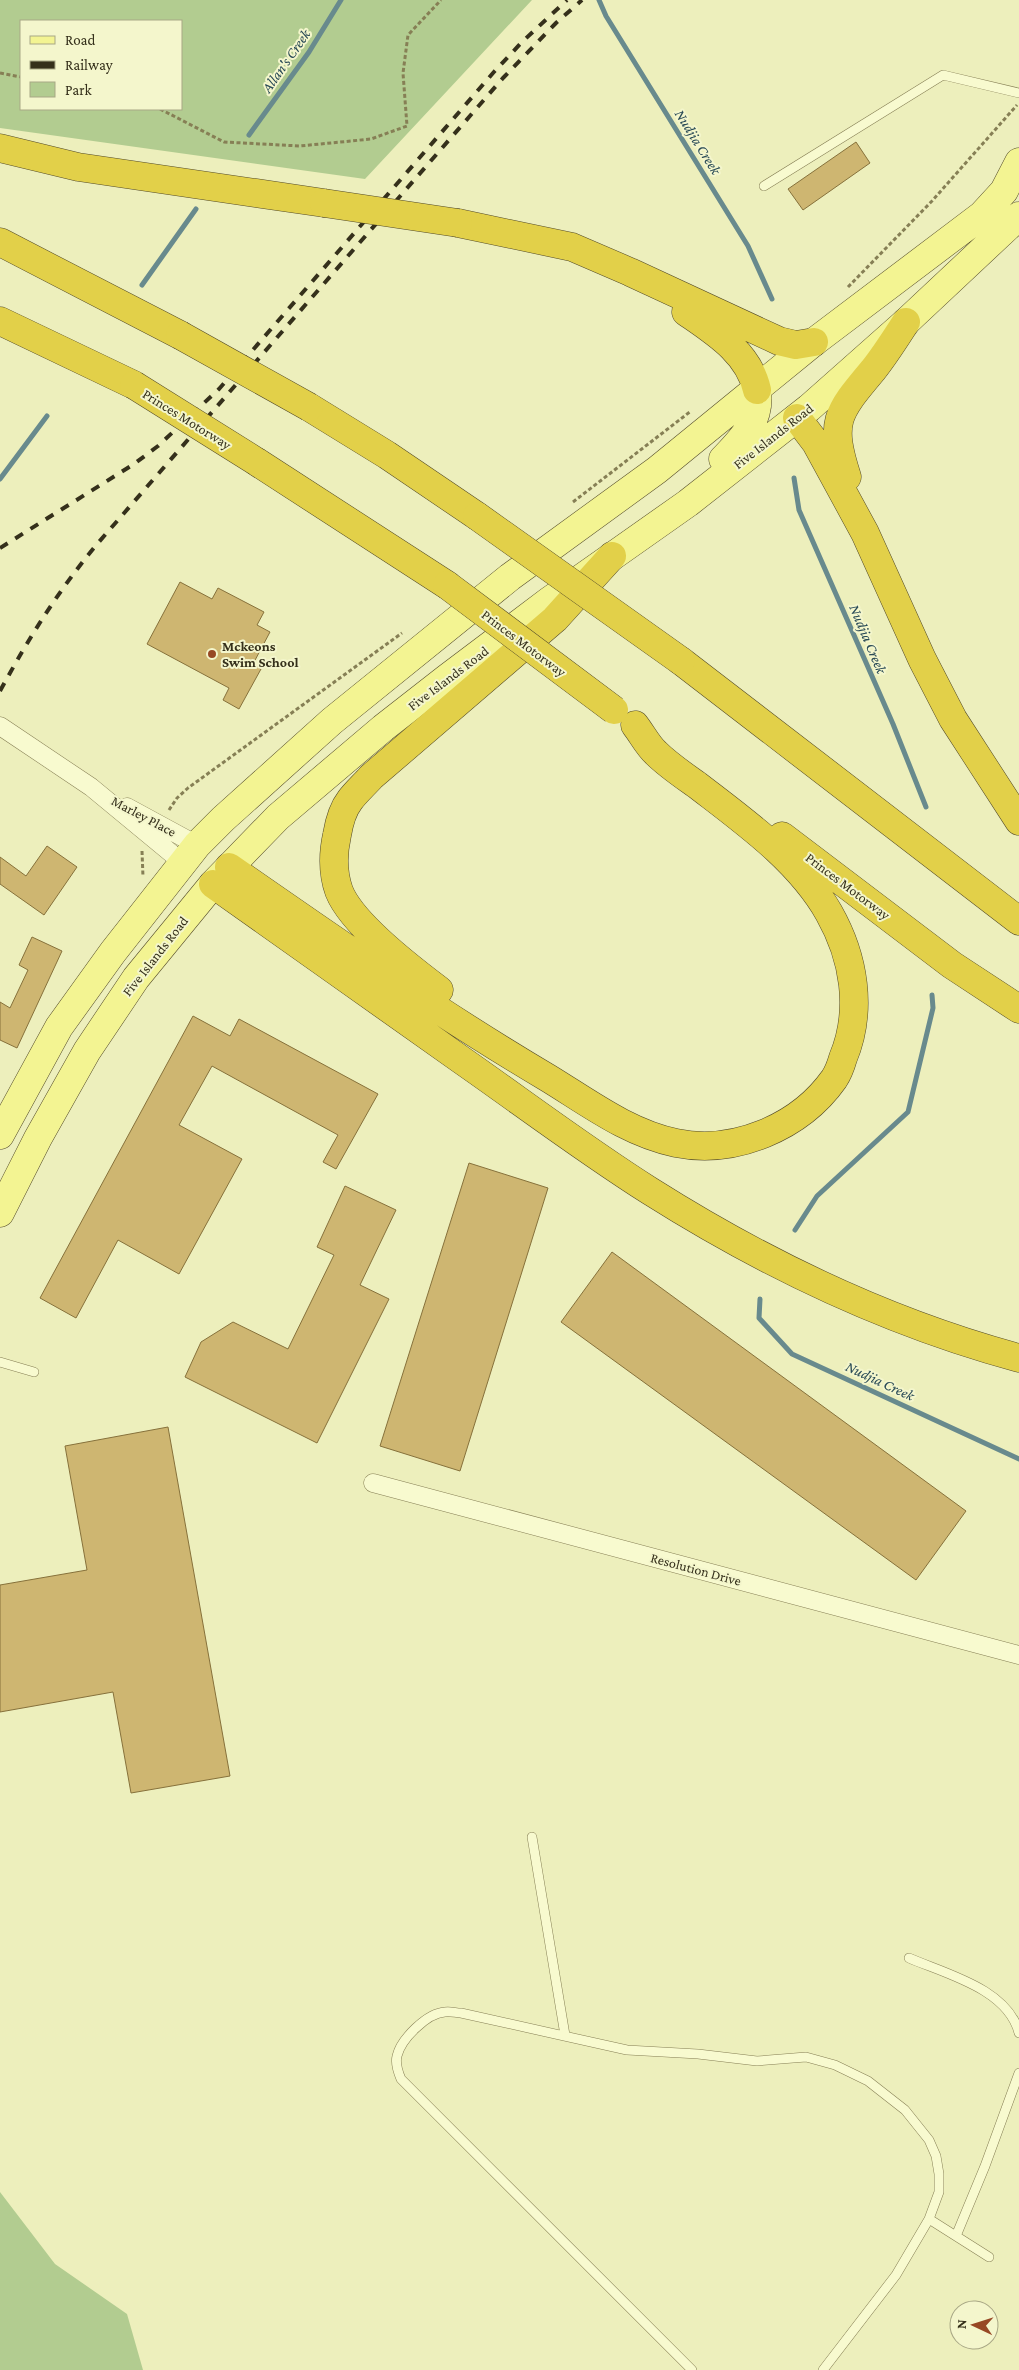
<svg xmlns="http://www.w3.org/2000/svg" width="1019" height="2370" viewBox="0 0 1019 2370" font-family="'Crimson Pro',serif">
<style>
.green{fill:#b2cc90;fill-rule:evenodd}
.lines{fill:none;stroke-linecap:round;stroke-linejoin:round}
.stream{stroke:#688a8d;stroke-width:5}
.building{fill:#ceb671;stroke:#86713b}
.lane-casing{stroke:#867f55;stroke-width:10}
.street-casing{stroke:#867f55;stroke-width:19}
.primary-casing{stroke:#544b2a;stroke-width:29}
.highway-casing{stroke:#544b2a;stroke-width:29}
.path{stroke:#867f55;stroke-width:3;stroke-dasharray:4 2.5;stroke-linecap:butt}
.lane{stroke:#f8facf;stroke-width:9}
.street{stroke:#f8facf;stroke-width:18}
.primary{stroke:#f3f492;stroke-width:28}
.highway{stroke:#e2d049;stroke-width:28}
.rail{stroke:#35301b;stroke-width:4;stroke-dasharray:9 9;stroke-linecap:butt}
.highway-bridge-casing{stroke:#544b2a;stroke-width:29;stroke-linecap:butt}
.highway-bridge{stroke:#e2d049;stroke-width:28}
.poi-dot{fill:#974824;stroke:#f4f6cc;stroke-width:2}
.labels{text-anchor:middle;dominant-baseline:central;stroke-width:4;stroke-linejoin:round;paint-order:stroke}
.street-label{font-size:14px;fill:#35301b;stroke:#f4f6cc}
.poi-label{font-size:14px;font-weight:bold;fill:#35301b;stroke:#f4f6cc;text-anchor:start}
.water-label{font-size:15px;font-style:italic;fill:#294a56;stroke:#f4f6cc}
</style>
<rect width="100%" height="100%" fill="#edefbc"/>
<path class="green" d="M0,0H532L365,179L0,128ZM21,21H181V109H21Z
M0,2192L55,2264L127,2314L143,2370H0Z"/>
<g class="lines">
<path class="stream" d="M599,0L606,16L748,246L772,299
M249,135L309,52L341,0
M142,285L196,209
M794,478L799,510L893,724L926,807
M0,479L47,416
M795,1230L817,1196L908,1112L933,1008L932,995
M760,1299L759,1318L792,1354L1019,1459"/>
</g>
<path class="building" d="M856,142L870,163L803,210L788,189Z
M180,582L212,599L218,588L264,612L257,625L270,632L253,664L261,669L239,709L223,700L229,688L147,644Z
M47,846L77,867L44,915L0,884V857L26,876Z
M32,937L62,951L17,1048L0,1040V1002L10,1008L28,970L19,965Z
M193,1016L230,1036L239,1019L378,1094L336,1169L323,1162L338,1135L212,1066L179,1125L242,1159L179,1274L118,1240L76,1318L40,1298Z
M469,1163L548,1188L460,1471L380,1446Z
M345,1186L396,1210L360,1285L389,1299L317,1443L185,1377L201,1342L233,1322L288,1349L334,1255L317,1247Z
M612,1252L966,1511L916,1580L561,1322Z
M168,1427L230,1776L131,1793L113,1692L0,1712V1585L87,1570L65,1446Z"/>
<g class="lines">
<defs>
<path id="lane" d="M764,186L943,75L1019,93
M0,1362L34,1372
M532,1837L565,2035
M909,1958C946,1974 1008,1989 1019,2033
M929,2219L989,2257
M956,2236L985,2166L1019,2073
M692,2370L401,2079C398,2072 395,2064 397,2056C401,2039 427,2013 445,2012C450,2011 456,2013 461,2013L627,2050L698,2054L757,2061L806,2057L835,2065L868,2081L905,2110L929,2140L936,2156L939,2174V2192L929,2219L896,2275L823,2370"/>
<path id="street" d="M0,726L91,787L183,863
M127,807L197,845
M373,1483L1019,1655"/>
<path id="primary" d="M723,459C743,438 761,421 757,390
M0,1135L59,1027L113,952L197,845L223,819L332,721L510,577L657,470L814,342L982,215L1004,191L1019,162
M0,1213L38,1138L87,1051L136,978L213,884L278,817L383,728L447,678L549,601L688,503L809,408L906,322L1019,216"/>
<path id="highway" d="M0,148L78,167L324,203
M458,223L572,247L630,272L779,341L796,345L814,342
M0,242L180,335
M686,312C715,332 749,353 757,390
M0,321L134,385
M309,407L387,455L477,516
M797,418L816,443L865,533L922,659L953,719L1019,821
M257,462L447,585
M847,477C829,421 837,413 873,370C885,355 895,339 906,322
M681,661L1019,921
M782,836L952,965L1019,1009
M229,867C334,940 438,1013 548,1078C589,1103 628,1133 676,1143C735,1155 800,1127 834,1079C838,1073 841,1065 843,1058C863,1010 854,957 829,913C799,860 745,822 697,785C683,775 668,765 656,753C648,746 642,734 635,725
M213,884C295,943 378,1000 460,1059C523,1103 585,1150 650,1191C764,1263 889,1323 1019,1358
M439,990C411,969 352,924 339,891C333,874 333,853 337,835C339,823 343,809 350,800C356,792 364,785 371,777L555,619L612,556"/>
</defs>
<use href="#lane" class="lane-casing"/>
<use href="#street" class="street-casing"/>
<use href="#primary" class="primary-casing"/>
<use href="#highway" class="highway-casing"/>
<path class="path" d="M0,73L21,77
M160,109L224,142L300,146L371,139L407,126L403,73L408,35L441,0
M848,287L932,201L1017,105
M573,502L691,411
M169,810L177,798L188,788L402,633
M142,851L143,877"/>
<use href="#lane" class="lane"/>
<use href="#street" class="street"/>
<use href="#primary" class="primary"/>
<use href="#highway" class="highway"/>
<path class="rail" d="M0,548L134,464L158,446L219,389L493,73L522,42L567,0
M0,691C30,636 58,591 98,543L503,78L556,23L582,0"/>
<defs>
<path id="highway-bridge" d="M324,203L458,223
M180,335L309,407
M134,385L257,462
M477,516L681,661
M447,585L614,710"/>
</defs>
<use href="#highway-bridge" class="highway-bridge-casing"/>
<use href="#highway-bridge" class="highway-bridge"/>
</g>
<circle class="poi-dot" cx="212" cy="654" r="5"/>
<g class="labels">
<g class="street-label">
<text transform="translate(187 419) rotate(32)">Princes Motorway</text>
<text transform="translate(773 436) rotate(-38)">Five Islands Road</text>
<text transform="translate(524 643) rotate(37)">Princes Motorway</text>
<text transform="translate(448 678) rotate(-37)">Five Islands Road</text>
<text transform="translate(144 816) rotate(28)">Marley Place</text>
<text transform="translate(848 886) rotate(37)">Princes Motorway</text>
<text transform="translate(155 956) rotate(-52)">Five Islands Road</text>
<text transform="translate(696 1569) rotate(15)">Resolution Drive</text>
</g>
<g class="poi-label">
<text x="222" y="646">Mckeons<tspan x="222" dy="16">Swim School</tspan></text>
</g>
<g class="water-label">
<text transform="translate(286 61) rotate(-55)">Allan's Creek</text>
<text transform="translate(698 142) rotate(58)">Nudjia Creek</text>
<text transform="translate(868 639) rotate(67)">Nudjia Creek</text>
<text transform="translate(880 1381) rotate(25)">Nudjia Creek</text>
</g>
</g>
<rect x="20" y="20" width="162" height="90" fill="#f4f6cc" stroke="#a8a785"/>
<rect x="30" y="36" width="25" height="8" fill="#f3f492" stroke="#a8a785"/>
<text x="65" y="45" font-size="15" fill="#35301b">Road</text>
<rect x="30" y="61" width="25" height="8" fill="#35301b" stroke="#a8a785"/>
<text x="65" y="70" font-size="15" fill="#35301b">Railway</text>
<rect x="30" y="82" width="25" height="15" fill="#b2cc90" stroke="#a8a785"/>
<text x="65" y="95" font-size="15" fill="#35301b">Park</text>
<g transform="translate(974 2325) rotate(274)"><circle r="24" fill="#f4f6cc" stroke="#a8a785"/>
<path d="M0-4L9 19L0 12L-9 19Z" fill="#974824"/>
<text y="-8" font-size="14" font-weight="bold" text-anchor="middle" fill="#35301b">N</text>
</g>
</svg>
